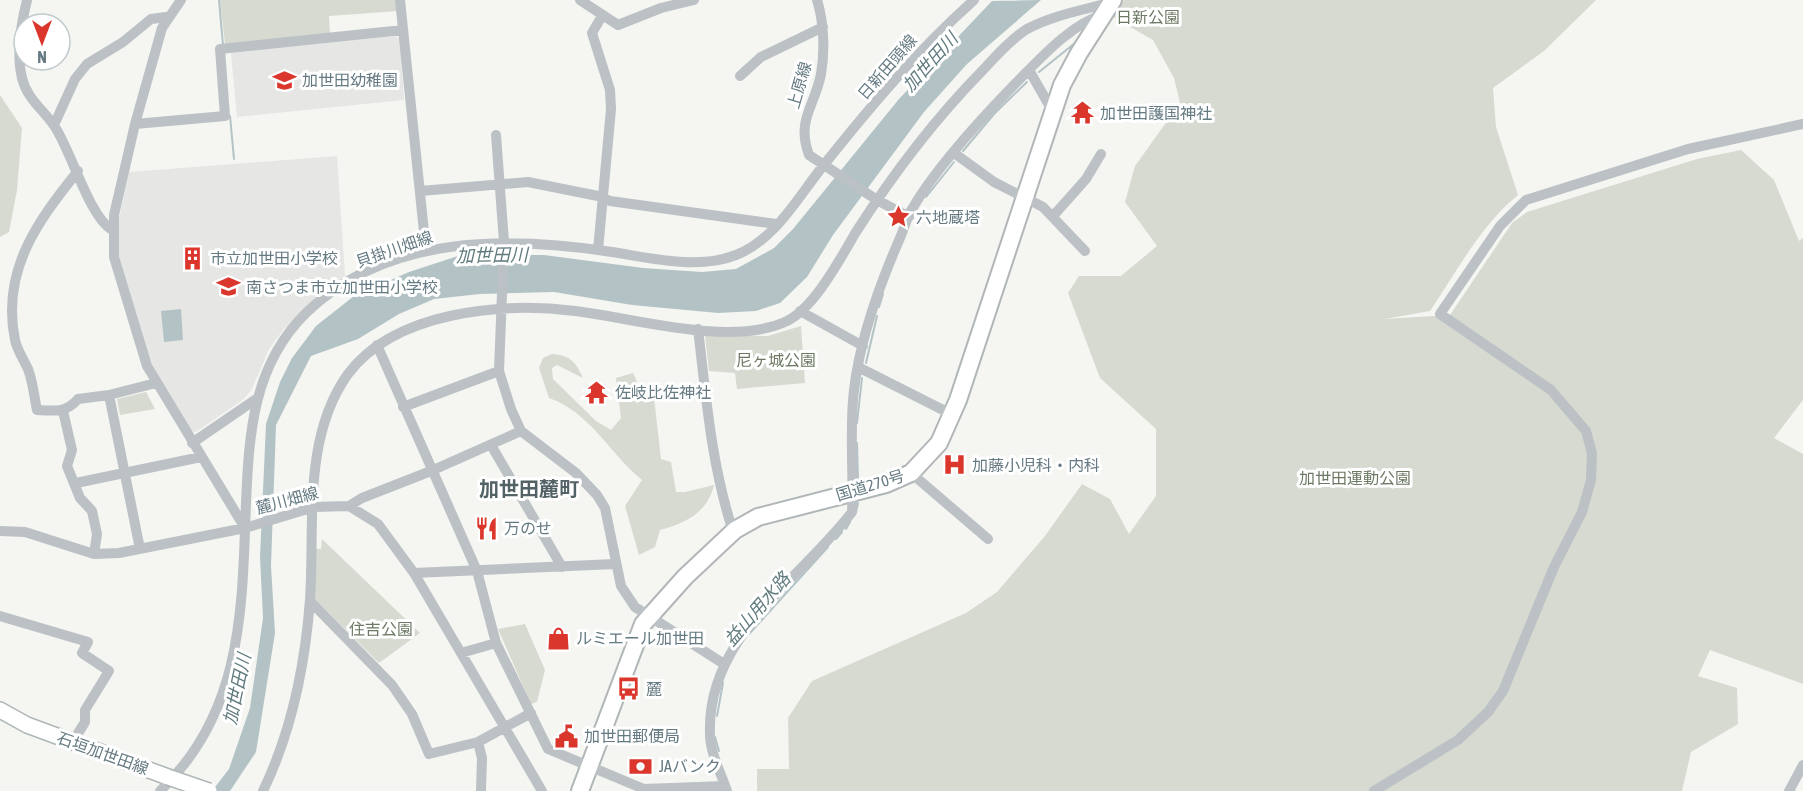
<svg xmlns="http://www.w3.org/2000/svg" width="1803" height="791" viewBox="0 0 1803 791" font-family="'Asap Condensed','Noto Sans JP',sans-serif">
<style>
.built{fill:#e6e6e5}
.green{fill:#d6dad1}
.water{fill:#b3c3c5}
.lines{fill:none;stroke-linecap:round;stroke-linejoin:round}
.stream{stroke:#b3c3c5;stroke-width:2}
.major-casing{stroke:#afb6b8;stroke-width:18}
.highway-casing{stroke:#b1b6b8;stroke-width:20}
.minor{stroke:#bbc1c4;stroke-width:10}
.major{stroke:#fff;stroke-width:15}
.highway{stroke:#fff;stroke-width:16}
.major-bridge-casing{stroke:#afb6b8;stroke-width:18;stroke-linecap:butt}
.major-bridge{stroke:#fff;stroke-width:15}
.labels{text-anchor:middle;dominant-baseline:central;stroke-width:6;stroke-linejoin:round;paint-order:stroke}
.park-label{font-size:16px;fill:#6c7964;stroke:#fff}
.street-label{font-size:16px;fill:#657a82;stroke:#fff}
.poi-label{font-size:16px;fill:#657a82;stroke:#fff;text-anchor:start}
.water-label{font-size:18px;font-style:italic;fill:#617b7f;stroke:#fff}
.quarter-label{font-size:20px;font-weight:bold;fill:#536267;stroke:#fff}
</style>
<rect width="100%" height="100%" fill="#f5f5f2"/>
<path class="built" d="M395,36L400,39L404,100L237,117L231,54L234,52Z
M337,156L345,276L318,295L284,329L269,349L252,389L244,399L196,432L191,431L159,380L146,351L124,279L118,250V223L129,172Z"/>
<path class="green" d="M220,0H397L398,11L329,16L330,34L225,44Z
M1124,0H1596L1544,51L1493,88L1496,127L1518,195C1481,225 1457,271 1430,311L1385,319L1450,315L1512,223L1527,212L1697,159L1741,150L1774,180L1799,241L1803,238V400L1774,438L1803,454V684L1710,650L1698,676L1737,688L1738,724L1691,752L1682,791H757V769H789L788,718L812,681L966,613L997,592L1045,536L1082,484L1110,499L1129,534L1156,496V429L1100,378L1068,293L1079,276H1121L1157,246L1125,202L1135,166L1180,103L1174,78L1153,40L1113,17Z
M0,95L22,128L17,190L9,232L0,237Z
M801,326L805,383L737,389L735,373L709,371L705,335L768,336Z
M552,354C570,355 576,362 583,378L557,365L552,368L553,379L596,421L611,430L621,418L616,378L633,373L642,393L654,398L661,459L671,462L676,492H685L714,485C707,513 686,523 660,530L655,547L639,555L625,506L642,480C609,453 591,413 549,398L539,368L543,358Z
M146,392L155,409L120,415L117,399Z
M322,539L420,633L379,663L314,598L316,549H321Z
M525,624L545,670L537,702L531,704L498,629Z"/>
<path class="water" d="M1041,0L967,64L924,112L833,235L807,277L780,303L756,311L718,313L632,305L554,292L480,294L434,299L399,314L358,339L311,356L276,425L271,566L275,633L256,752L230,791H212L229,769L250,708L263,618L260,557L266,424L280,382L292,358L316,326L354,296L409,272L461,255H544L643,268L702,272L736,269L774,248L793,229L899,99L992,1Z
M181,309L183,340L164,342L161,311Z"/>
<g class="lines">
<path class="stream" d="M219,0L223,45
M1039,72L1075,43
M230,116L234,159
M963,151L994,114L1027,82
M926,197L954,162
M879,307L883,294
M866,363L877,316
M857,423L862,378
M857,443L858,480
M856,512L858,503
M846,529L850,522
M836,539L842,532
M749,634L828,547
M717,716L723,683
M715,737L719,751"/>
<defs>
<path id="major" d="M0,710L27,725L168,777"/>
<path id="highway" d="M580,791L643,624L685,577L735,530L758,517L886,484L911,473L939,443L958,400L1062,85L1079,53L1113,0"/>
</defs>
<use href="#major" class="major-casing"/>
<use href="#highway" class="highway-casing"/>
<path class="minor" d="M27,0C21,24 16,53 22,78C27,99 43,109 55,127C72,153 89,216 112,230
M181,0L162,28L135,124L114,215V257L147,366L245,528
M400,0L426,251
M580,0L618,25L661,8L694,0
M817,0C824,22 825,52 821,74C815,106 796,120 809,155L877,200L909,217
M1029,70L1053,112
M740,76L761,57L823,27
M135,124L225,116L220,49L403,30
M54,125L75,79L87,64L123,42L151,19L166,17
M496,135L504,242L499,371L511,409L521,431L576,473L597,495L605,508L621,586L635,607L724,664
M954,153L994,182L1043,207L1085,251
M78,171C37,222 1,271 15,340C17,350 24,360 28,369C33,382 34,396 37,410C55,411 66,413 78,399L109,395
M420,191L528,182L603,197L610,201L776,224
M1054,215L1086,179L1101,154
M598,250L611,109L610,90L592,33L602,16
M800,311L863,346
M698,329C706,396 711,461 731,525L735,530
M377,345L477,571L496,643L548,749L644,789L725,786
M858,367L953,415
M403,407L499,371
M63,411L72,450L67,466L80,498L92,511L97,534L94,554
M192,443L255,400
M491,445L562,567
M911,473L988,539
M76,483L201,457
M349,506L362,498L431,471L521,431
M0,531L25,532L94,554L119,553L245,528L314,507L349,506L378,524L414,573L542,791
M140,549L109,395L156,383
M414,573L615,564
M310,601L392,685L412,714L429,754L478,742L531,713
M0,616L88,642L82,653L109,671L85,710V722L72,743
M461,653L496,643
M478,742L482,758L481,791
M160,791C243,712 242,610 246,503C249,433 253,365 306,313C387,234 509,236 612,252C651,258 698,270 736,255C775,240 798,197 823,166C870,107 918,50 974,0
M263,791C292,731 305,666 310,600C315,526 302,438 348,374C395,311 503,302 575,311C635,318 728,347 785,322C814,309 840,259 856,232C893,174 934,120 982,71C995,57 1011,39 1027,29C1053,15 1084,10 1112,2
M727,791C721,773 710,753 710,734C706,637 800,580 852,512C854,471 849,430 854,390C860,338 879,286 900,238C904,229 907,217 912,209C936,168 980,120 1013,86C1039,60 1069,25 1104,14
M1374,791L1458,740L1488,712L1503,691L1554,567L1582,512L1591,480L1592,453L1586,431L1551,390L1440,314L1500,226L1526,200L1688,149L1803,124
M1789,791L1803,765"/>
<use href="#major" class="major"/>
<use href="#highway" class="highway"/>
<defs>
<path id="major-bridge" d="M168,777L209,791"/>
</defs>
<use href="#major-bridge" class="major-bridge-casing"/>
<use href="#major-bridge" class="major-bridge"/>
</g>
<defs>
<symbol id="school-bare" viewBox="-9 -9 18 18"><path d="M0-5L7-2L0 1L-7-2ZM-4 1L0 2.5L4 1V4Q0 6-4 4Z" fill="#db362c" stroke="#fff" stroke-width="2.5" paint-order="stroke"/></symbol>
<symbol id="temple-bare" viewBox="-9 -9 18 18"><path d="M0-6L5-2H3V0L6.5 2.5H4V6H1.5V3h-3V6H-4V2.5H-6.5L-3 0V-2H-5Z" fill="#db362c" stroke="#fff" stroke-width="2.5" paint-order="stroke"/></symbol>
<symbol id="sight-bare" viewBox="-9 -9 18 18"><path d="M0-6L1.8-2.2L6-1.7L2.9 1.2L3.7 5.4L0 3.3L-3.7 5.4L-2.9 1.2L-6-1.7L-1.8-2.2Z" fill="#db362c" stroke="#fff" stroke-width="2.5" paint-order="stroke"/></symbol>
<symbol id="building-bare" viewBox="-9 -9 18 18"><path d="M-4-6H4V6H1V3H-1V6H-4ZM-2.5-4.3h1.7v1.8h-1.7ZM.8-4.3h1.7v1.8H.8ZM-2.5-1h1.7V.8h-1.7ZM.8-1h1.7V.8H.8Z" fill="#db362c" stroke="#fff" stroke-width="2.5" paint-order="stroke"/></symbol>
<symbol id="hospital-bare" viewBox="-9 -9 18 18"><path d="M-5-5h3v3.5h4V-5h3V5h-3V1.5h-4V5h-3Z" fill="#db362c" stroke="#fff" stroke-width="2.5" paint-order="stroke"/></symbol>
<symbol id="restaurant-bare" viewBox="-9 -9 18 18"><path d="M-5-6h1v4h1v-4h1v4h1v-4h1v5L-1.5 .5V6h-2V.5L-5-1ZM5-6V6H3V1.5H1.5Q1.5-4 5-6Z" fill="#db362c" stroke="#fff" stroke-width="2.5" paint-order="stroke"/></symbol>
<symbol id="shop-bare" viewBox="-9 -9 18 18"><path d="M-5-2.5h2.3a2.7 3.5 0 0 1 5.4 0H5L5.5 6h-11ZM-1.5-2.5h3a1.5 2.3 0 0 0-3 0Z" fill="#db362c" stroke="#fff" stroke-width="2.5" paint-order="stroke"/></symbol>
<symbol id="bus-bare" viewBox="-9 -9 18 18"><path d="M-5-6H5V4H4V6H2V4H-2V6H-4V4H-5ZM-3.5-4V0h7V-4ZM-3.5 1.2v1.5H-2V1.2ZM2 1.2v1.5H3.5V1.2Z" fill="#db362c" stroke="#fff" stroke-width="2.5" paint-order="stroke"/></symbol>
<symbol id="civic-bare" viewBox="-9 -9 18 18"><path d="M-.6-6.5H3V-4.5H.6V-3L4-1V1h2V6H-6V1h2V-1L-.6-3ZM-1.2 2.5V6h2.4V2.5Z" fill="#db362c" stroke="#fff" stroke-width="2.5" paint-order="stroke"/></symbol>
<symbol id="bank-bare" viewBox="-9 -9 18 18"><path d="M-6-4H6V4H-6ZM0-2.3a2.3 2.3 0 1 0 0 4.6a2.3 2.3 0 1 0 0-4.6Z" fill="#db362c" stroke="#fff" stroke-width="2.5" paint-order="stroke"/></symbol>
</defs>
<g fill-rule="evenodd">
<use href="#school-bare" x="268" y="64" width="33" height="33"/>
<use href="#temple-bare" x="1066" y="96" width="33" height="33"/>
<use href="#sight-bare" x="882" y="200" width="33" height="33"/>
<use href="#building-bare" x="176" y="242" width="33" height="33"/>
<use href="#school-bare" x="212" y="270" width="33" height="33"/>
<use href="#temple-bare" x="580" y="376" width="33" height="33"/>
<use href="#hospital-bare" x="938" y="448" width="33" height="33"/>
<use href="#restaurant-bare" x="470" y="512" width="33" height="33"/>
<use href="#shop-bare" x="542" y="622" width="33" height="33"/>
<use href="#bus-bare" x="612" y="672" width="33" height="33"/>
<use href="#civic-bare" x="550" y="720" width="33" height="33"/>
<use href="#bank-bare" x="624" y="750" width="33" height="33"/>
</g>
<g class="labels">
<g class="park-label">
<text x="1148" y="17">日新公園</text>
<text x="776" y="360">尼ヶ城公園</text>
<text x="1355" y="478">加世田運動公園</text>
<text x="381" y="629">住吉公園</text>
</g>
<g class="street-label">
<text transform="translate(887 67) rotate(-49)">日新田頭線</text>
<text transform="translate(799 85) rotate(-74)">上原線</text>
<text transform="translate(394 249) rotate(-19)">貝掛川畑線</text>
<text transform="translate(870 485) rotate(-17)">国道270号</text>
<text transform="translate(287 500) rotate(-15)">麓川畑線</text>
<text transform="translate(103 753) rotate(20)">石垣加世田線</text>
</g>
<g class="poi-label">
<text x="302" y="80">加世田幼稚園</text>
<text x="1100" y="113">加世田護国神社</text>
<text x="916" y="217">六地蔵塔</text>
<text x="210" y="258">市立加世田小学校</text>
<text x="246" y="287">南さつま市立加世田小学校</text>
<text x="615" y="392">佐岐比佐神社</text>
<text x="972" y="465">加藤小児科・内科</text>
<text x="504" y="528">万のせ</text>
<text x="576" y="638">ルミエール加世田</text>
<text x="646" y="689">麓</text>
<text x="584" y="736">加世田郵便局</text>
<text x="659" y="766">JAバンク</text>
</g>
<g class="water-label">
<text transform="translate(930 62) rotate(-48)">加世田川</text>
<text transform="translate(492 255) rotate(-1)">加世田川</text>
<text transform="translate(757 609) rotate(-49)">益山用水路</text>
<text transform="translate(237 689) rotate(-78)">加世田川</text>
</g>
<g class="quarter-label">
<text x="529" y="488">加世田麓町</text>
</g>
</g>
<g transform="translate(42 42) rotate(180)"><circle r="28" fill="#ffffff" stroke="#c1cacd" stroke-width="1.5"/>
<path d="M0-4.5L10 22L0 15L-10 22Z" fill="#db362c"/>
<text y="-9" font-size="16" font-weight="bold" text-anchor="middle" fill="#657a82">N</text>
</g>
</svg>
